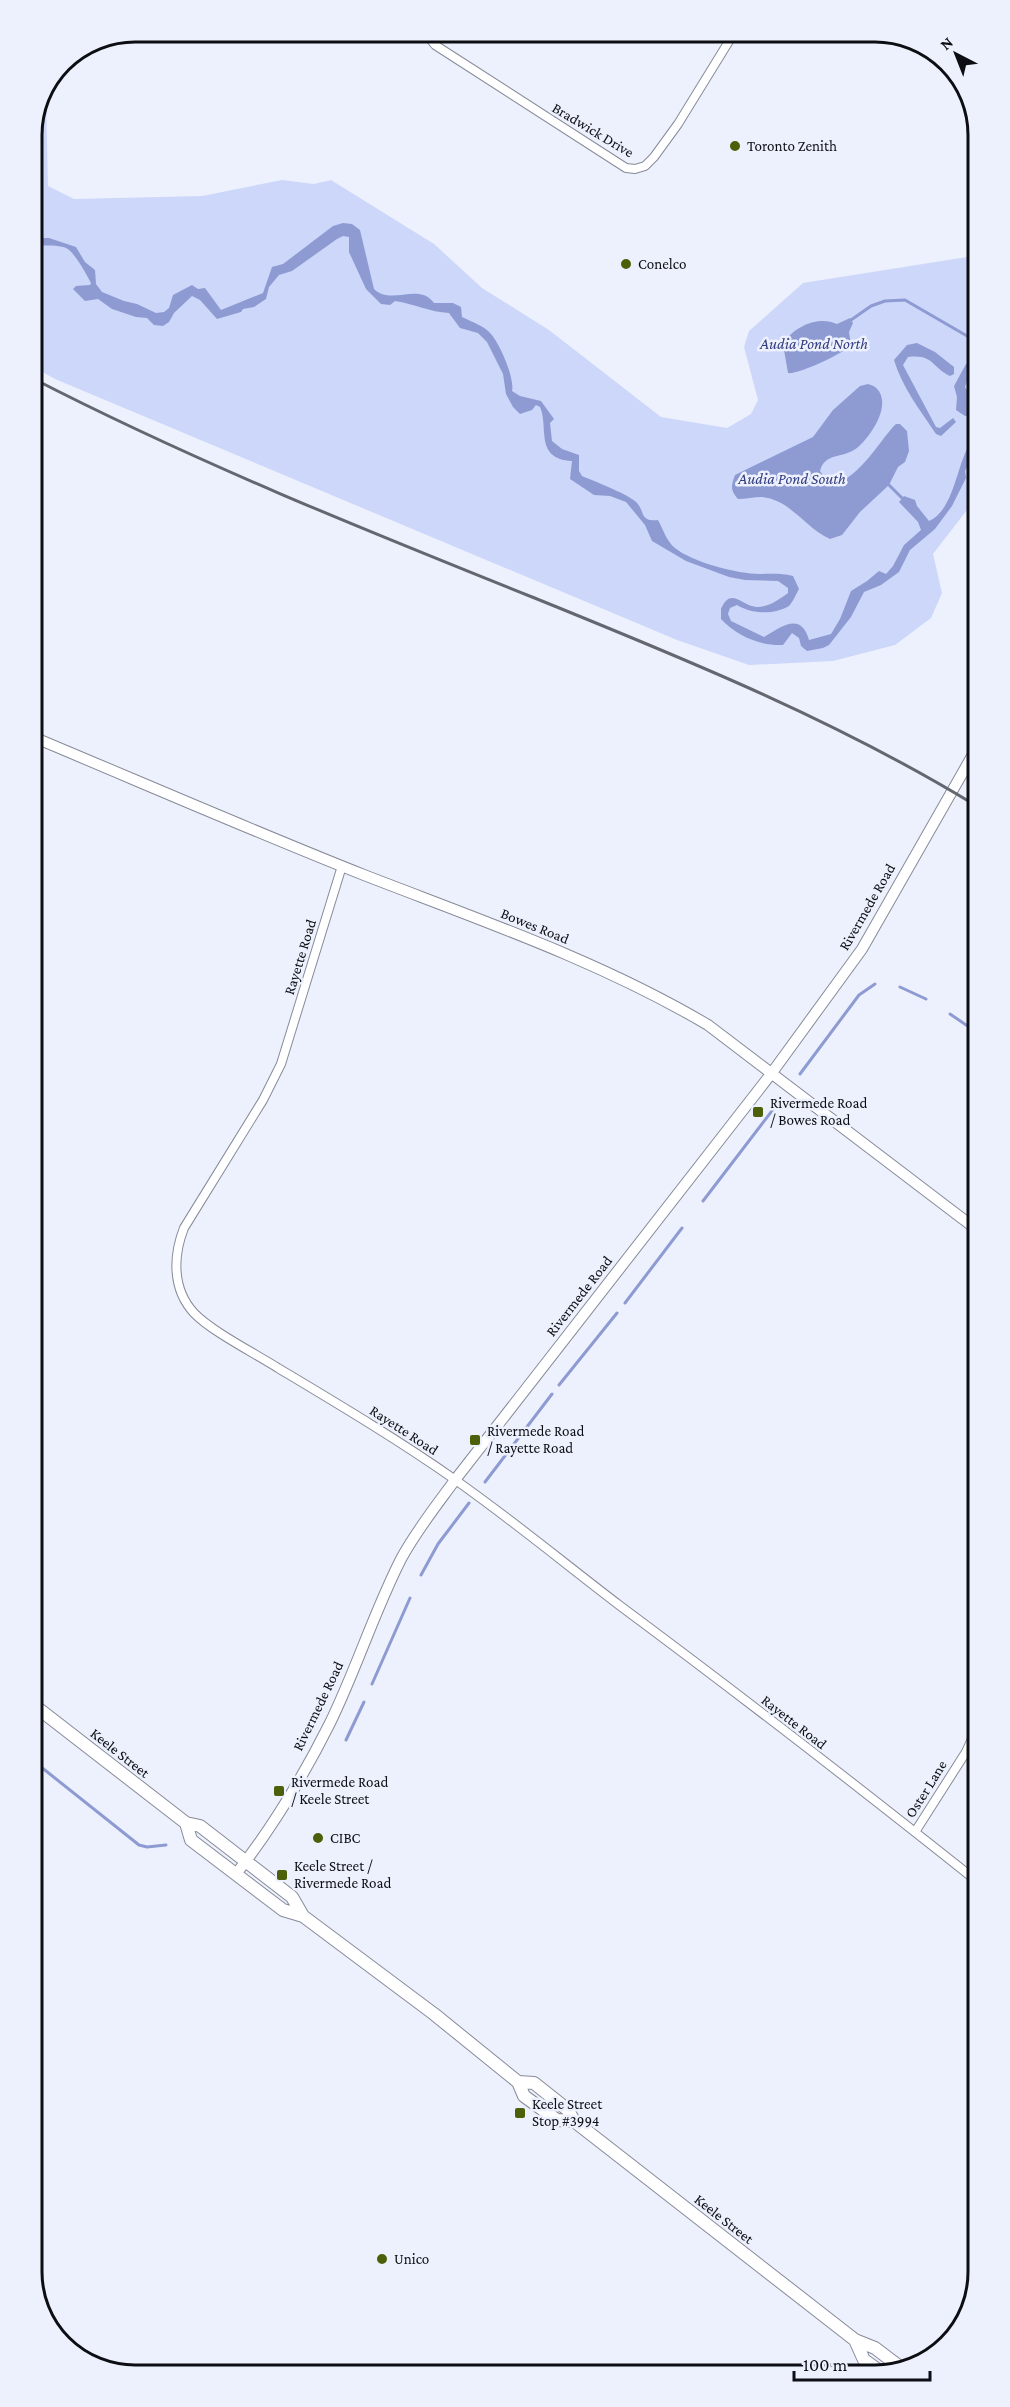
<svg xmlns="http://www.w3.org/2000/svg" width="1010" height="2407" viewBox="0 0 1010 2407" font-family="'Crimson Pro',serif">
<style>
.green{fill:#cdd7fa}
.water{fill:#8e9bd2}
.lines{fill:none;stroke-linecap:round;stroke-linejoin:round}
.stream{stroke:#8e9bd2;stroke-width:3}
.minor-casing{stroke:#878b99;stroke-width:10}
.tertiary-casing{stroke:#878b99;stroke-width:12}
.secondary-casing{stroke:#878b99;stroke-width:14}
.minor{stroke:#fff;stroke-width:8}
.tertiary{stroke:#fff;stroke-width:10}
.secondary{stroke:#fff;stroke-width:12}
.rail{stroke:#64676f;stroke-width:3}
.poi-dot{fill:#4b6009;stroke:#edf1fd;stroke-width:2}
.labels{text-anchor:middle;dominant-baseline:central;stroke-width:5;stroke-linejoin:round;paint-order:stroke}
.street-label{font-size:15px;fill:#0c0e13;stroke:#edf1fd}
.poi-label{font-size:15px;fill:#0c0e13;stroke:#edf1fd;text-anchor:start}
.water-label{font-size:16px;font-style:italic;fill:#323c7f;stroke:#edf1fd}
.rim{fill:none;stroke:#0c0e13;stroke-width:3}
</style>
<rect width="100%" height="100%" fill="#edf1fd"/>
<path class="green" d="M46,97L48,186L74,199L202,196L282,180L314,184L331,180L434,244L482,288L549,330L661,417L727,428L751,414L758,400L744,347L749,331L803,283L967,257L973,246L974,501L933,554L942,593L931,618L895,645L833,661L749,665L677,640L55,379L32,366V128Z"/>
<path class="water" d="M343,223L352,224L360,230L374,289C391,306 419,282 434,303H453L461,307L462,317C472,322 485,326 491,334C500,344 515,379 512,391L520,396L541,401L554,419L550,423L552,441L562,449L579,455V471L582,476C596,482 625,493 635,501C646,510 638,522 658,520C663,529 667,542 675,548C692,562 738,574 760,574C773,574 780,573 793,576L799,589C796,594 793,602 789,606C774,615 751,614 737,605L730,608L728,614L731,621L764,637C781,627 801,611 809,640L831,634L840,619L851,591L867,581L879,571L886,574L893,566L904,545L921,530L918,522L899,502L904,496L915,500L917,506L929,521C956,509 956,460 974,437V455L965,471L966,478L952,506L935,529L910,550L899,572L881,585L864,592L851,617L829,645L823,648L807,651L801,646L799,638L792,633L783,645C760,646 737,636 721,619V609C730,588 740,603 752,606C764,610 779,600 788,593V588L778,581L745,580L729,577L686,561L652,541L645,525L626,502L610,496L594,495L570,479L572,461C534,459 549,427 540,407L536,405L532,410L520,414L513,407L506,394L503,374L487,342L478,333L460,328L449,313C430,312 414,304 395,301L390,305L381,304L366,289L349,252V237L343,236L337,239L292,271L279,275L269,287L266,299L254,307L243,309L241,312L217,319L200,300L192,296L174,313L169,322L163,326L154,325L147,318L136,317L112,309L98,299L85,301L73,289L76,286L90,285L91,283C87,275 73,250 66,248C58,245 40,245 32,247V238H49L76,247L85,262L95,270L96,284L102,292L124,301L137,304L156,313L164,312L169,308L173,295L192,285L198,289L205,288L221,310L263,293L272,267L283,264L333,226Z
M850,318L853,323L849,332L851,345C843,354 797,375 788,373L783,344C793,327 818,315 837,324Z
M917,343L935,352L954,367V374L950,376C931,367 934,354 908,357L903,365L936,427L940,428L953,418L956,422L941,436L936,434C920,410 902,387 894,360L907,345Z
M974,363V371L968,379L965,387L974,401V415L965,416L956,410L957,397L954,386L966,364Z
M868,384C876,386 881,391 882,400C884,416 869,438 857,448C843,459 825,452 820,471C843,508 881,437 896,424H900L907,431L909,451L905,462L898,467L889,485L860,512L842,535L830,539C805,528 791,500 762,497C754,497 746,499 738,499C730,490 731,486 735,475L813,437L833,410L860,386Z"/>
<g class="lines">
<path class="stream" d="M851,320L871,306L885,301L905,300L974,340
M889,485L903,499
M900,987L926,999
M950,1014L975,1031
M800,1074L859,995L875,984
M703,1201L778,1103
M625,1303L682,1228
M559,1385L617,1313
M485,1482L552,1394
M421,1575L438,1544L469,1503
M372,1684L410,1598
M346,1740L364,1702
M36,1763L139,1845L147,1847L166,1845"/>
<defs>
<path id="minor" d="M428,36L435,45L626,168L635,169L645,166L654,157L678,124L734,33
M342,866L281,1064L263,1100L184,1228C173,1256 172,1289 194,1313C211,1331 256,1354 278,1368C338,1404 397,1439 454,1479C511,1519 564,1563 619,1605C740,1695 860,1788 978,1882
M915,1832L966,1752L977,1728"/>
<path id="tertiary" d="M33,737C143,783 253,831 364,875C480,920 600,961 708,1025L976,1229
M236,1874C272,1828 304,1775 330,1723C356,1670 374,1612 401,1559C416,1531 436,1506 455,1480L771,1074L862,949L975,751"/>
<path id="secondary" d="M35,1706L186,1823L200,1826L292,1897L303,1916
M186,1823L191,1840L283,1910L303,1916L434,2014L518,2082L524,2096L557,2120L574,2121
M518,2082L534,2083L568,2110L574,2121L855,2340L875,2348L904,2370
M855,2340L864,2360L878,2370"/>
</defs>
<use href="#minor" class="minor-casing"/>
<use href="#tertiary" class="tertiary-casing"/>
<use href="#secondary" class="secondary-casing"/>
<use href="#minor" class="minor"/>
<use href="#tertiary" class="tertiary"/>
<use href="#secondary" class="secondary"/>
<path class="rail" d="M32,378C197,463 370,532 542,601C690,661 839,722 975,805"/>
</g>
<g class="poi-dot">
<circle cx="735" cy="146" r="6"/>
<circle cx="626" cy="264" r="6"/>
<rect x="752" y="1106" width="12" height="12" rx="3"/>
<rect x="469" y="1434" width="12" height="12" rx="3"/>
<rect x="273" y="1785" width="12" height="12" rx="3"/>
<circle cx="318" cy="1838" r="6"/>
<rect x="276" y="1869" width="12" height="12" rx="3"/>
<rect x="514" y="2107" width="12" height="12" rx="3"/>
<circle cx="382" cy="2259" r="6"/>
</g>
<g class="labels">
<g class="street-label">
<text transform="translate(593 130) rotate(31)">Bradwick Drive</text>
<text transform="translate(867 907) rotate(-60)">Rivermede Road</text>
<text transform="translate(535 926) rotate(22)">Bowes Road</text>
<text transform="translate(300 957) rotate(-73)">Rayette Road</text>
<text transform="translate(579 1296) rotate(-52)">Rivermede Road</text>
<text transform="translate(404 1430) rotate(33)">Rayette Road</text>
<text transform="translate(318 1706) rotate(-64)">Rivermede Road</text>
<text transform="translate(794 1722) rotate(38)">Rayette Road</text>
<text transform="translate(120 1753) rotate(38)">Keele Street</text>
<text transform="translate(926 1789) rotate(-58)">Oster Lane</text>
<text transform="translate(724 2219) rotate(38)">Keele Street</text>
</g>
<g class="poi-label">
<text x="747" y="146">Toronto Zenith</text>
<text x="638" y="264">Conelco</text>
<text x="770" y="1103">Rivermede Road<tspan x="770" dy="17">/ Bowes Road</tspan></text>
<text x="487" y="1431">Rivermede Road<tspan x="487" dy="17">/ Rayette Road</tspan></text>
<text x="291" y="1782">Rivermede Road<tspan x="291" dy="17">/ Keele Street</tspan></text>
<text x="330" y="1838">CIBC</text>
<text x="294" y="1866">Keele Street /<tspan x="294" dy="17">Rivermede Road</tspan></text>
<text x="532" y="2104">Keele Street<tspan x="532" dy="17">Stop #3994</tspan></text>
<text x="394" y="2259">Unico</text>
</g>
<g class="water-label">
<text x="814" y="343">Audia Pond North</text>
<text x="792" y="478">Audia Pond South</text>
</g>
</g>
<path d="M0 0H1010V2407H0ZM135 42H875A93 93 0 0 1 968 135V2272A93 93 0 0 1 875 2365H135A93 93 0 0 1 42 2272V135A93 93 0 0 1 135 42Z" fill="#edf1fd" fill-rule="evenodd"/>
<path class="rim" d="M135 42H875A93 93 0 0 1 968 135V2272A93 93 0 0 1 875 2365H135A93 93 0 0 1 42 2272V135A93 93 0 0 1 135 42Z"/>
<g transform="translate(956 54) rotate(318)" stroke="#edf1fd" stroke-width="4.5" paint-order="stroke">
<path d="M0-4.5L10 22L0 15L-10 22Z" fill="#0c0e13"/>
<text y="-9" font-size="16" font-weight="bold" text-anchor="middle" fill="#0c0e13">N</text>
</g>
<path d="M794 2371v9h136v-9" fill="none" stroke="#0c0e13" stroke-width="3"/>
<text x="803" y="2371" font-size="18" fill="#0c0e13" stroke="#edf1fd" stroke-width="4.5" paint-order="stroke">100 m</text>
</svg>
